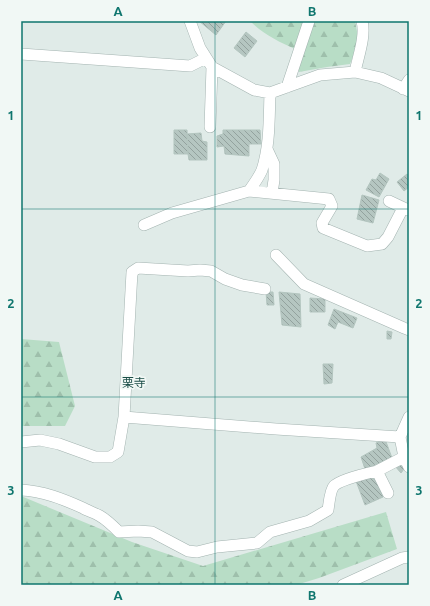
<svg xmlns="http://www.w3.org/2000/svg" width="430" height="606" font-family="Ubuntu,'Noto Sans JP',sans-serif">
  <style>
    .forest { fill: url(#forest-firs) }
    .building { fill: url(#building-back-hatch); stroke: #b3c5bf }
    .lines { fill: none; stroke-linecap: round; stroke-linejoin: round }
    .minor-casing { stroke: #a3b3b0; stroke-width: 12 }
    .minor { stroke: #fff; stroke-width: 11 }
    .grid { fill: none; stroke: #0f766e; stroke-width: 1; stroke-opacity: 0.55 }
    .labels { text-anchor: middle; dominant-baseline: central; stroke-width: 3.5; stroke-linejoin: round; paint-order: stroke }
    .quarter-label { font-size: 12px; fill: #1c4e48; stroke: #f1f8f5 }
    .neatline { fill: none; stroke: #0f766e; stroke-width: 1.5 }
    .grid-label { font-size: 13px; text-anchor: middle; font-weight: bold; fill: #0f766e }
  </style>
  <defs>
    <pattern id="forest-firs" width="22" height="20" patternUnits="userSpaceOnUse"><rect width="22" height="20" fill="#b8ddc6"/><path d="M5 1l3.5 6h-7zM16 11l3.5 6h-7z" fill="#9ebfab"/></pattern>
    <pattern id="building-back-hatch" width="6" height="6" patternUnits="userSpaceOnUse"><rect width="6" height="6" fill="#b5c6c1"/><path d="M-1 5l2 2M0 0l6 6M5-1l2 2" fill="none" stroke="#93a29e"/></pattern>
  </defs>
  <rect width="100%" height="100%" fill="#e0ebe8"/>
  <!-- forest -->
  <path class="forest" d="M250 21H355L359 42 350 64 327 67 299 72 295 49C279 42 263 34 250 21Z
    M21 339 59 342 75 406 65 426H21Z
    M21 496 132 542 203 566 386 512 397 549 319 578 296 585H21Z"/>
  <!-- building -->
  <path class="building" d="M199 21H226L216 35Z
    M246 32 257 41 245 57 234 48Z
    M174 130H187L188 154H174Z
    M223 130H260L261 144H249V156L225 154 224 146 217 147V136L223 134Z
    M201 133 202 141 207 142V160H189L188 154 187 134Z
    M380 173 389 179 379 197 366 190 372 179 376 180Z
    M407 174 409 176V187L404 191 397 182Z
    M362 195 379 200 373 223 357 219Z
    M266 292H273L274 305H267Z
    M279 292 300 294 301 327 282 325Z
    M310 298 325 299V312H310Z
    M334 309 357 318 353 328 338 322 335 329 328 325Z
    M387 331 392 332 391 339H387Z
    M323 364H333L332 383 324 384Z
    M385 439 392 458 365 469 361 457 377 448 376 443Z
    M399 464 404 469 401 473 395 466Z
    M376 475 383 497 365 505 356 481Z"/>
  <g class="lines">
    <defs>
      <path id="minor" d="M190 21 200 48 212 67 254 90 270 93 320 75 355 72 381 78 409 91
        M21 54 190 66 206 58
        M355 72C358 57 366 36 362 21
        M287 87 309 21
        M403 89 409 80
        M210 127 212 67
        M267 149 274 164V180L272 193
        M249 191C254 184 259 177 262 170 270 145 269 118 270 93
        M389 201 408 210
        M144 225 172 213 249 191 329 199 332 206 322 223 323 228 367 246 382 244 388 237 403 208
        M276 255 304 284 404 328 409 330
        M124 417 132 272 138 268 188 271 200 270 211 271 225 279 242 285 265 289
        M409 417 400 437 404 457 409 467
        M21 442 40 440 59 444 95 457H110L118 452 124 417 276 429 400 437
        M21 490C43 491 63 499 83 508 88 511 95 513 100 516 107 520 113 526 119 532L138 531 152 532 188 551 197 552 217 547 257 543 270 532 309 521 328 510C329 504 330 490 334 486 339 480 368 473 377 471
        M388 493 377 471 404 457
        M343 585 402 558 409 557"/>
    </defs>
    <!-- minor casing -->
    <use href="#minor" class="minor-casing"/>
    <!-- minor -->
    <use href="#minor" class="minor"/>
  </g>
  <!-- grid -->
  <path class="grid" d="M215 21V585M21 209H409M21 397H409"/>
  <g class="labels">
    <!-- quarter labels -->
    <g class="quarter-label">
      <text x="134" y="382">栗寺</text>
    </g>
  </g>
  <!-- border -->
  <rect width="430" height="606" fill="none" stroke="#f1f8f5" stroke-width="44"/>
  <rect x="22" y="22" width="386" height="562" class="neatline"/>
  <g class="grid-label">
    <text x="118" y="16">A</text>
    <text x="312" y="16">B</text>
    <text x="11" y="120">1</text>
    <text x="419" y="120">1</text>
    <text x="11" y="308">2</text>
    <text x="419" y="308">2</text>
    <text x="11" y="495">3</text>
    <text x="419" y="495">3</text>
    <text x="118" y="600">A</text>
    <text x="312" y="600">B</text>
  </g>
</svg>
